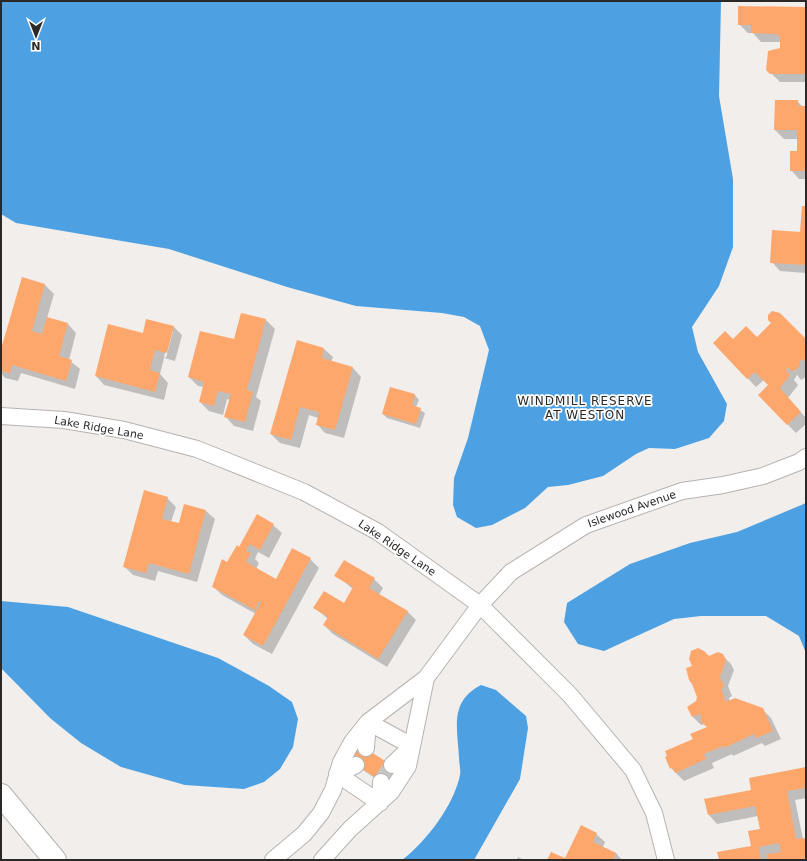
<svg xmlns="http://www.w3.org/2000/svg" width="807" height="861" font-family="'DejaVu Sans',sans-serif">
  <style>
    .water { fill: #4da1e3 }
    .shadow { fill: #0003; fill-rule: evenodd }
    .building { fill: #fea76d }
    .lines { fill: none; stroke-linecap: round; stroke-linejoin: round }
    .street-tunnel { stroke: #c9c7c5; stroke-width: 16; stroke-dasharray: 16 8; stroke-linecap: butt }
    .street-casing { stroke: #b6b3b2; stroke-width: 18 }
    .secondary-casing { stroke: #b6b3b2; stroke-width: 24 }
    .street { stroke: #fff; stroke-width: 16 }
    .secondary { stroke: #fff; stroke-width: 22 }
    .labels { text-anchor: middle; dominant-baseline: central; stroke-width: 3.5; stroke-linejoin: round; paint-order: stroke }
    .street-label { font-size: 11px; fill: #2a2928; stroke: #fff }
    .neighbourhood-label { font-size: 12px; letter-spacing: 1px; fill: #2a2928; stroke: #fff }
  </style>
  <rect width="100%" height="100%" fill="#f1eeec"/>
  <!-- water -->
  <path class="water" d="M1 1H721L719 96 733 179V247L719 286 692 327 698 352 727 404 724 421 709 438 675 449 649 448 636 454 603 476 568 485 548 487 525 508 492 525 476 528 457 517 453 505 454 478 468 438 489 350 480 326 464 317 442 313 356 306 287 287 169 249 16 223 1 214Z
    M806 503V653L799 636 766 616H701L674 619 604 651 578 644 564 622 567 603 630 564 690 543 737 532Z
    M1 601 68 607 218 658 269 686 292 702 298 719 293 747 280 769 264 782 244 789 185 785 121 767 81 743 50 718 1 668Z
    M481 685 496 690 526 716 528 728 520 779 474 860H402C426 842 454 805 460 775 461 770 459 763 459 757 457 726 450 701 481 685Z"/>
  <!-- shadow -->
  <path class="shadow" d="M739 8H806V82H780L768 70 781 49V42H761L753 33H748L739 24Z
    M797 101 803 107H806V179H799L791 170 798 152V139H784L775 130Z
    M806 207V273L780 271 772 262 801 233Z
    M23 278 45 285 54 294 47 318 68 324 76 333 69 360 80 369 75 389 21 373 18 381 5 378 1 373V353Z
    M242 314 266 320 275 329 256 397 261 401 253 431 234 426 226 417 230 400 227 399 223 415 209 411 200 402 204 387 198 386 189 377 235 341Z
    M173 326 182 335 175 361 164 358 160 374 168 383 164 400 104 385 96 376 143 334ZM171 331H173L166 358 164 357Z
    M757 338 806 341V377L801 380 797 375 794 380 798 385 788 398 806 418V424L796 433 759 395 769 385 764 380 756 387 714 343Z
    M298 341 324 349 333 357 331 362 353 368 361 377 344 438 325 433 317 424 318 418 309 415 300 448 280 443 271 434Z
    M415 395 419 400 416 407 425 413 420 428 387 418 383 414Z
    M167 498 176 507 171 522 179 525 185 505 206 511 215 519 197 582 158 571 155 581 133 575 124 566Z
    M273 525 282 533 269 558 258 552 255 559 259 563 256 569 276 580 310 559 319 568 272 654 253 644 244 635 256 614 222 595 213 586 240 548Z
    M336 575 374 579 383 588 379 595 407 611 416 620 387 667 333 634 324 625 328 619 315 608 344 604 353 589Z
    M722 655 731 664 734 670 728 686 732 696 729 698 730 701 762 709 771 718 781 739 765 746 762 743 733 756 732 754 712 763 714 768 684 781 671 768 694 739 708 727 705 724 701 725 693 717 709 657Z
    M358 744 395 791 352 763Z
    M806 768V798L795 800 803 839H806V860H720L752 846 761 830 758 816 717 824 709 815 705 800 752 791Z
    M596 834 605 842 603 847 616 853 622 860H548H566Z
    M518 857 524 860H517Z"/>
  <!-- building -->
  <path class="building" d="M738 6 806 7 805 74H770L766 70 768 51 780 48V37L776 34 751 33V25H738Z
    M775 100H798V106H806V171H790V151H797V130H774Z
    M802 206H806V265L770 263 772 230 800 232Z
    M22 277 45 284 32 331 42 334 47 317 68 323 59 356 72 360 66 381 12 365 10 373 1 371V349Z
    M772 311 780 313 806 339V363L802 359 800 361V366L794 371H791L788 367 786 370 790 375 780 388 801 412 787 425 758 395 768 385 755 372 747 379 713 343 725 331 733 339 746 326 757 337 771 323 768 320V315Z
    M241 313 266 319 247 390 253 392 245 422 224 417 231 394 218 391 214 406 199 402 204 382 188 377 200 331 234 339Z
    M146 319 174 326 167 353 155 350 150 370 160 373 155 392 95 376 108 324 143 333Z
    M297 340 324 348 322 358 353 367 335 430 316 425 319 412 300 407 291 440 270 434Z
    M390 387 415 394 412 405 421 408 416 424 382 414Z
    M144 490 168 497 162 519 179 523 184 504 206 510 189 574 149 563 146 573 123 567Z
    M257 514 274 524 260 550 250 544 246 551 251 553 246 562 276 579 292 548 311 558 263 646 243 635 261 602 259 601 255 610 212 587 222 559 227 562 237 545 239 547Z
    M344 560 375 578 369 588 408 611 378 659 323 625 328 617 313 608 324 591 344 603 353 587 334 576Z
    M698 648 704 651 709 656 718 652 723 654 726 660 720 677 724 687 721 689 726 702 735 698 763 708 773 731 756 738 754 734 724 748 723 746 704 754 706 759 675 773 672 767 670 769 665 757 667 756 665 751 693 739 690 734 707 727 701 722V714L692 717 687 707 696 701 697 697 692 684 689 680 686 668 692 666 689 659 691 651Z
    M357 743 401 771 390 787 347 759Z
    M806 767V788L787 791 796 839 806 838V859L768 860 767 854 781 852 779 843 759 847 761 860H719L717 852 751 846 748 831 760 829 755 806 708 815 704 799 751 790 749 778Z
    M581 825 597 833 593 842 616 853 613 860H547L551 852 565 858Z"/>
  <g class="lines">
    <!-- street-tunnel -->
    <path class="street-tunnel" d="M381 782 392 765"/>
    <defs>
      <path id="street" d="M1 416 64 420 124 430 197 449 304 492 378 532 480 605 570 695 633 770 654 813 666 860
        M366 748 368 722 412 746 392 765
        M356 765 337 774 380 803
        M380 803 381 782
        M273 860 304 834 321 813 333 790 341 762 352 742 368 722 426 678 480 605 511 572 586 525 682 491 723 485 763 476 799 462 806 457
        M322 860 350 829 391 792 408 766 426 678"/>
      <path id="secondary" d="M1 795 55 860"/>
    </defs>
    <!-- street casing -->
    <use href="#street" class="street-casing"/>
    <!-- secondary casing -->
    <use href="#secondary" class="secondary-casing"/>
    <!-- street -->
    <use href="#street" class="street"/>
    <!-- secondary -->
    <use href="#secondary" class="secondary"/>
  </g>
  <g class="labels">
    <!-- street labels -->
    <g class="street-label">
      <text transform="translate(99 428) rotate(10)">Lake Ridge Lane</text>
      <text transform="translate(632 509) rotate(-19)">Islewood Avenue</text>
      <text transform="translate(397 548) rotate(34)">Lake Ridge Lane</text>
    </g>
    <!-- neighbourhood labels -->
    <g class="neighbourhood-label">
      <text x="585" y="401">WINDMILL RESERVE<tspan x="585" dy="14">AT WESTON</tspan></text>
    </g>
  </g>
  <!-- border -->
  <rect width="807" height="861" fill="none" stroke="#2a2928" stroke-width="4"/>
  <!-- north arrow -->
  <g transform="translate(36 36) rotate(180)" stroke="#ffffff" stroke-width="3" paint-order="stroke">
  <path d="M0-3L7 15L0 10L-7 15Z" fill="#2a2928"/>
  <text y="-6" font-size="11" font-weight="bold" text-anchor="middle" fill="#2a2928">N</text>
  </g>
</svg>
